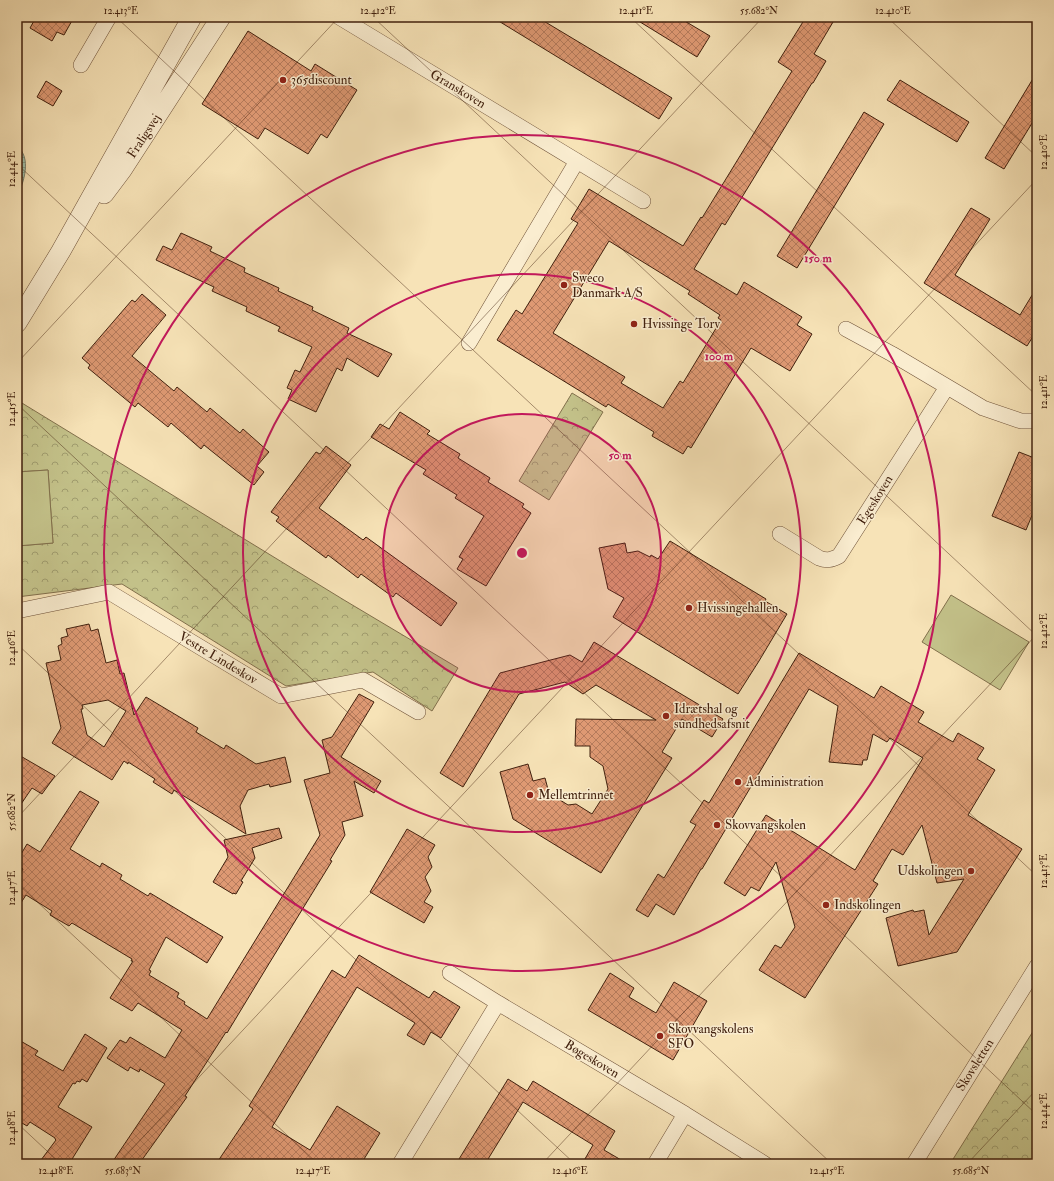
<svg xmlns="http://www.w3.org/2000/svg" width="1054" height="1181" font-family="'IM FELL Double Pica',serif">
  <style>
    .forest { fill: url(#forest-crowns); stroke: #82704c }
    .garden { fill: #c3c189; stroke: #82704c }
    .water { fill: url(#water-rules); stroke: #797f6b }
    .building { fill: url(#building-cross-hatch); stroke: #41200e; fill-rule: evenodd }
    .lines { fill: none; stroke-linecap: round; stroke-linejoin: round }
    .minor-casing { stroke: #6e5138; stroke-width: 16 }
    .tertiary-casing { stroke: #6e5138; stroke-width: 20 }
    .minor { stroke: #faedd0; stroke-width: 15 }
    .tertiary { stroke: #faedd0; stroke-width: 19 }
    .ticks { fill: none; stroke: #41200e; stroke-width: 1; stroke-opacity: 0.45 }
    .ring { fill: none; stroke: #c2185b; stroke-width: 2 }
    .poi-dot { fill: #8f2418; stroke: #faedd0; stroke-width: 1.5 }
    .labels { text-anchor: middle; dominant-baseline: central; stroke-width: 3; stroke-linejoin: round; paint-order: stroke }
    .poi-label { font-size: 13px; fill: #41200e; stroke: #faedd0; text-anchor: start }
    .street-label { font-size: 13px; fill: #41200e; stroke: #faedd0 }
    .centre { fill: #c2185b; stroke: #faedd0; stroke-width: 2 }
    .ring-label { font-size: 12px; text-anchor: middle; font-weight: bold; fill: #c2185b; stroke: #faedd0; stroke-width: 3; stroke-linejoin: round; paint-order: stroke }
    .neatline { fill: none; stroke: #41200e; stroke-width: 1.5 }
    .ticks-label { font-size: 10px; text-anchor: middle; fill: #41200e }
  </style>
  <defs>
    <pattern id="forest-crowns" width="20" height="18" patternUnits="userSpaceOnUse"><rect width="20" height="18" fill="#c3c189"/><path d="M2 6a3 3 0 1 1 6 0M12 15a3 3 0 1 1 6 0" fill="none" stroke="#a09c6e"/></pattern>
    <pattern id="water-rules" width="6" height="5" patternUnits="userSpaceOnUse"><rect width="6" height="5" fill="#9ebfa9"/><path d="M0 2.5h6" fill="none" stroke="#829b88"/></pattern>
    <pattern id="building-cross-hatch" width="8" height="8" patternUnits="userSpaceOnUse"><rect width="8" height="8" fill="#de9973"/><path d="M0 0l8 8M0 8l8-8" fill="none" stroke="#b67c5d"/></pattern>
  </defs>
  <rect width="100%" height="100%" fill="#f7e3b7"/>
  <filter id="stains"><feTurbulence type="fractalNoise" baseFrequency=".005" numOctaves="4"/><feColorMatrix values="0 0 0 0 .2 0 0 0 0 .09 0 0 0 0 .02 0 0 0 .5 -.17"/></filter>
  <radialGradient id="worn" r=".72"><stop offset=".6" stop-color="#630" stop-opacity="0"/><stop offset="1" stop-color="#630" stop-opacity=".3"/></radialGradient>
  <!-- forest -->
  <path class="forest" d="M572 393 603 412 549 500 519 481Z
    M17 400 344 600 458 668 432 711 373 672 286 686 122 584 17 597V546L53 543 48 470 17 472Z
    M1037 1025V1164H950Z"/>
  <!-- garden -->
  <path class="garden" d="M48 470 53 543 17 546V472Z
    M951 595 1029 642 1000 690 922 642Z"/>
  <!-- water -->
  <path class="water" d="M17 146C32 158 24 182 17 197Z"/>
  <!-- building -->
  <path class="building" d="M32 17H74L64 35 57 32 52 41 30 28 35 19Z
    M492 17H537L672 98 659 119Z
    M632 17H678L710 36 697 57Z
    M806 17H836L814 54 826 61 813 83H812L725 225 722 223 694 269 737 295 744 282 802 317 797 325 812 334 790 371 751 348 691 448 688 446 683 454 652 436 654 432 608 404 606 407 497 340 516 310 522 314 578 223 571 219 589 189 683 246 701 217 702 218 792 71 778 62ZM609 241 690 291 688 294 720 315 718 318 721 320 683 383 680 381 663 408 621 383 625 377 553 333Z
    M248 31 311 71 315 64 357 90 327 138 321 134 308 154 265 128 258 139 202 104Z
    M1037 72V115L1004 169 985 158Z
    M900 80 969 122 957 142 887 100Z
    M46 81 62 91 53 106 37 97Z
    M864 112 884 124 797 268 777 256Z
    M971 208 990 219 955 275 1020 315 1037 287V330L1027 346 924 283Z
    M181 233 212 247 210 251 245 268 244 272 279 288 278 291 313 307 312 310 349 328 347 333 392 354 378 377 347 358 342 371 337 368 316 412 288 399 292 390 287 388 295 370 300 372 312 347 278 331 280 327 246 311 247 307 212 291 214 287 156 260 163 246 172 250Z
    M142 294 166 315 132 356 174 391 177 387 207 412 210 408 240 433 243 429 269 452 257 466 264 472 254 485 204 445 201 449 171 423 168 427 138 403 135 407 88 368 90 365 82 358 132 300 135 302Z
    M400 412 430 431 427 434 460 454 458 458 490 478 488 482 524 504 522 507 531 513 486 586 457 569 463 559 459 557 484 516 455 498 457 495 423 474 426 470 371 437 380 424 389 429Z
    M326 446 351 465 319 508 363 540 366 537 457 603 441 626 396 593 393 597 361 574 358 578 328 555 326 558 276 521 279 517 271 512 316 452 320 454Z
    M1019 452 1037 459V503L1026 530 992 516Z
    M670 541 766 599 765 601 787 614 759 661 738 694 613 617 624 598 608 589 599 548 625 543 627 553 638 551 650 557 651 555 658 559Z
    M89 624 91 631 98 629 106 663 117 660 120 674 124 673 134 715 146 697 198 728 196 732 224 749 226 745 256 764 285 757 291 782 270 787 269 784 248 790 240 806 246 834 174 790 172 794 153 782 155 779 128 762V764L124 761 112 780 52 743 61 728 46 663 61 660 58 646 62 644 61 638 68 636 66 629ZM108 700 126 711 104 747 87 735 81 709H83L82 705Z
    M594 642 723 719 712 737 682 719 662 752 672 758 601 873 513 819 500 772 528 764 533 781 545 778 549 793 568 805 576 804 592 814 608 789 603 766 590 757V746H575L576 719 656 720 596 685 583 694 565 682 519 694 463 787 440 773 500 673 570 655 582 662Z
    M799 653 874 698 881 686 924 712 918 722 953 742 958 733 984 748 977 759 995 770 968 815 1022 849 957 952 898 966 886 918 913 910 914 912 924 910 929 935 964 879 937 883 922 825 903 855 892 849 873 881 878 884 805 998 759 970 775 945 781 948 795 927 776 862 759 891 751 887 745 896 724 883 766 815 855 870 923 758 890 738 887 742 873 734 867 760H863L862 765 829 762 838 706 809 689 702 869H701L674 915 656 904 648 917 636 910 658 874 664 878 696 825 690 822 704 800 709 803Z
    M359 694 374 702 341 757 381 781 374 793 354 781 363 816 342 822 345 835 330 860 332 861 270 962 227 1033 226 1032 185 1096 187 1097 139 1164H111L165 1084 140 1069 139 1072 130 1067 128 1071 107 1058 120 1040 126 1043 130 1037 165 1058 182 1030 138 1003 132 1011 110 998 133 961H131L132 959 72 923 69 926 50 915 52 911 26 895 17 909V880L23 869 17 864V861L27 844 40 852 80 791 99 802 70 849 100 867 102 863 122 875 120 879 148 896 150 893 223 937 207 963 166 937 149 970 151 971 149 975 179 993 177 997 185 1002 184 1004 207 1019 320 835 304 780 330 773 322 740 332 737Z
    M17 754 55 776 42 794 32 788 17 810Z
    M279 828 282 838 252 848 255 858 241 881 243 882 236 894 233 893V894L213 882 228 857 224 840Z
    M407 829 435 845 428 857 432 867 425 877 431 891 424 902 433 907 424 923 370 892Z
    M359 955 429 998 434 991 460 1007 441 1038 431 1032 424 1045 407 1035 415 1023 357 987 272 1127 310 1150 337 1106 380 1133 361 1164H216L253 1109 249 1106 332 970 345 978Z
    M610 973 634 988 629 997 656 1013 674 982 707 1001 673 1060 588 1010Z
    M85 1034 107 1048 87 1082 82 1079 80 1082 77 1081 75 1084 73 1083 58 1107 92 1127 69 1164H38L56 1140 55 1139V1138L30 1122 27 1126 17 1120V1039L38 1051 35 1055 63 1071Z
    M508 1079 527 1091 533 1081 615 1131 604 1150 628 1164H582L593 1145 523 1102 485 1164H456Z"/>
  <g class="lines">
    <defs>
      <path id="minor" d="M339 17 643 201
        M81 65 109 17
        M846 329 892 354 983 408 1021 421H1037
        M469 343 577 161
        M780 534 819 558C827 561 831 560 839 556L947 387
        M17 611 109 592 281 696 363 680 418 712
        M450 973 498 1003 685 1114 765 1164
        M400 1164 498 1003
        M655 1164 685 1114
        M914 1164 1037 966"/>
      <path id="tertiary" d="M104 194 122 170 221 17
        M17 323 61 251 192 17"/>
    </defs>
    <!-- minor casing -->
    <use href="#minor" class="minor-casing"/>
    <!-- tertiary casing -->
    <use href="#tertiary" class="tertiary-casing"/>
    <!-- minor -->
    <use href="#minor" class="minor"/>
    <!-- tertiary -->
    <use href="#tertiary" class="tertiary"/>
  </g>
  <!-- ticks -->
  <path class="ticks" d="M116 17 1037 876M373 17 1037 636M630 17 1037 396M887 17 1037 157M17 164 1037 1115M17 363 339 17M17 404 832 1164M17 644 575 1164M17 818 763 17M17 883 318 1164M17 1123 61 1164M118 1164 1037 179M542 1164 1037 634M967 1164 1037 1089"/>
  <!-- distance rings -->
  <circle cx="522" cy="553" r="139" fill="#c2185b" fill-opacity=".12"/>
  <g class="ring">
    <circle cx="522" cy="553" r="139"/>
    <circle cx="522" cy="553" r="279"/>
    <circle cx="522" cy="553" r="418"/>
  </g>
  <!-- markers -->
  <g class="poi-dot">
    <circle cx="283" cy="80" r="4"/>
    <circle cx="564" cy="285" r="4"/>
    <circle cx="634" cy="324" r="4"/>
    <circle cx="689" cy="608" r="4"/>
    <circle cx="666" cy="716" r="4"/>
    <circle cx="738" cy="782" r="4"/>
    <circle cx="530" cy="795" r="4"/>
    <circle cx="717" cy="825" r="4"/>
    <circle cx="971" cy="871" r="4"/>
    <circle cx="826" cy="905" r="4"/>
    <circle cx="660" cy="1036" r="4"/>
  </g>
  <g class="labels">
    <!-- poi labels -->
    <g class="poi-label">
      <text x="291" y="80">365discount</text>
      <text x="572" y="278">Sweco<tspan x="572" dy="15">Danmark A/S</tspan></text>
      <text x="642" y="324">Hvissinge Torv</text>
      <text x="697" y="608">Hvissingehallen</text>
      <text x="674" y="709">Idrætshal og<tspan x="674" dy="15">sundhedsafsnit</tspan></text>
      <text x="746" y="782">Administration</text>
      <text x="538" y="795">Mellemtrinnet</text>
      <text x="725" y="825">Skovvangskolen</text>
      <text x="963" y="871" text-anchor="end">Udskolingen</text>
      <text x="834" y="905">Indskolingen</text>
      <text x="668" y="1029">Skovvangskolens<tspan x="668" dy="15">SFO</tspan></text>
    </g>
    <!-- street labels -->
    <g class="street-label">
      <text transform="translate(458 89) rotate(31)">Granskoven</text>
      <text transform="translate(144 136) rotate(-57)">Fraligsvej</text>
      <text transform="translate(875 500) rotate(-58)">Egeskoven</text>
      <text transform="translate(218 658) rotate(31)">Vestre Lindeskov</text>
      <text transform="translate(592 1059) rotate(31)">Bøgeskoven</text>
      <text transform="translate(975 1065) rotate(-58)">Skovsletten</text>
    </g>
  </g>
  <circle cx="522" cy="553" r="6" class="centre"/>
  <g class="ring-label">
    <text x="818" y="262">150 m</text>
    <text x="719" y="360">100 m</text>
    <text x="620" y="459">50 m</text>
  </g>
  <!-- margin -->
  <rect width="1054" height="1181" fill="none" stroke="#f7e3b7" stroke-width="44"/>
  <rect x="22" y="22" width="1010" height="1137" class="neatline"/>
  <g class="ticks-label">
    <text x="121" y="14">12.413°E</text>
    <text x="378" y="14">12.412°E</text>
    <text x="636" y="14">12.411°E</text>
    <text x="759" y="14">55.682°N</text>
    <text x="893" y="14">12.410°E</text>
    <text transform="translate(1043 152) rotate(-90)" y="4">12.410°E</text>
    <text transform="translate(11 169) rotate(-90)" y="4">12.414°E</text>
    <text transform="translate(1043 392) rotate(-90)" y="4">12.411°E</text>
    <text transform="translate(11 409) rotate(-90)" y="4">12.415°E</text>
    <text transform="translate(1043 631) rotate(-90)" y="4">12.412°E</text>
    <text transform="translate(11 648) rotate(-90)" y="4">12.416°E</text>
    <text transform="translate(11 812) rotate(-90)" y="4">55.682°N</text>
    <text transform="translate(1043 871) rotate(-90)" y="4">12.413°E</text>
    <text transform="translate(11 888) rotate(-90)" y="4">12.417°E</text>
    <text transform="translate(1043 1111) rotate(-90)" y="4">12.414°E</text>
    <text transform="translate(11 1128) rotate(-90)" y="4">12.418°E</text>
    <text x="56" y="1174">12.418°E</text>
    <text x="123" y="1174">55.683°N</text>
    <text x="313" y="1174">12.417°E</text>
    <text x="570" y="1174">12.416°E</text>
    <text x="827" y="1174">12.415°E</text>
    <text x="971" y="1174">55.685°N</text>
  </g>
  <rect width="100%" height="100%" filter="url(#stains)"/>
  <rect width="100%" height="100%" fill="url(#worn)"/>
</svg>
